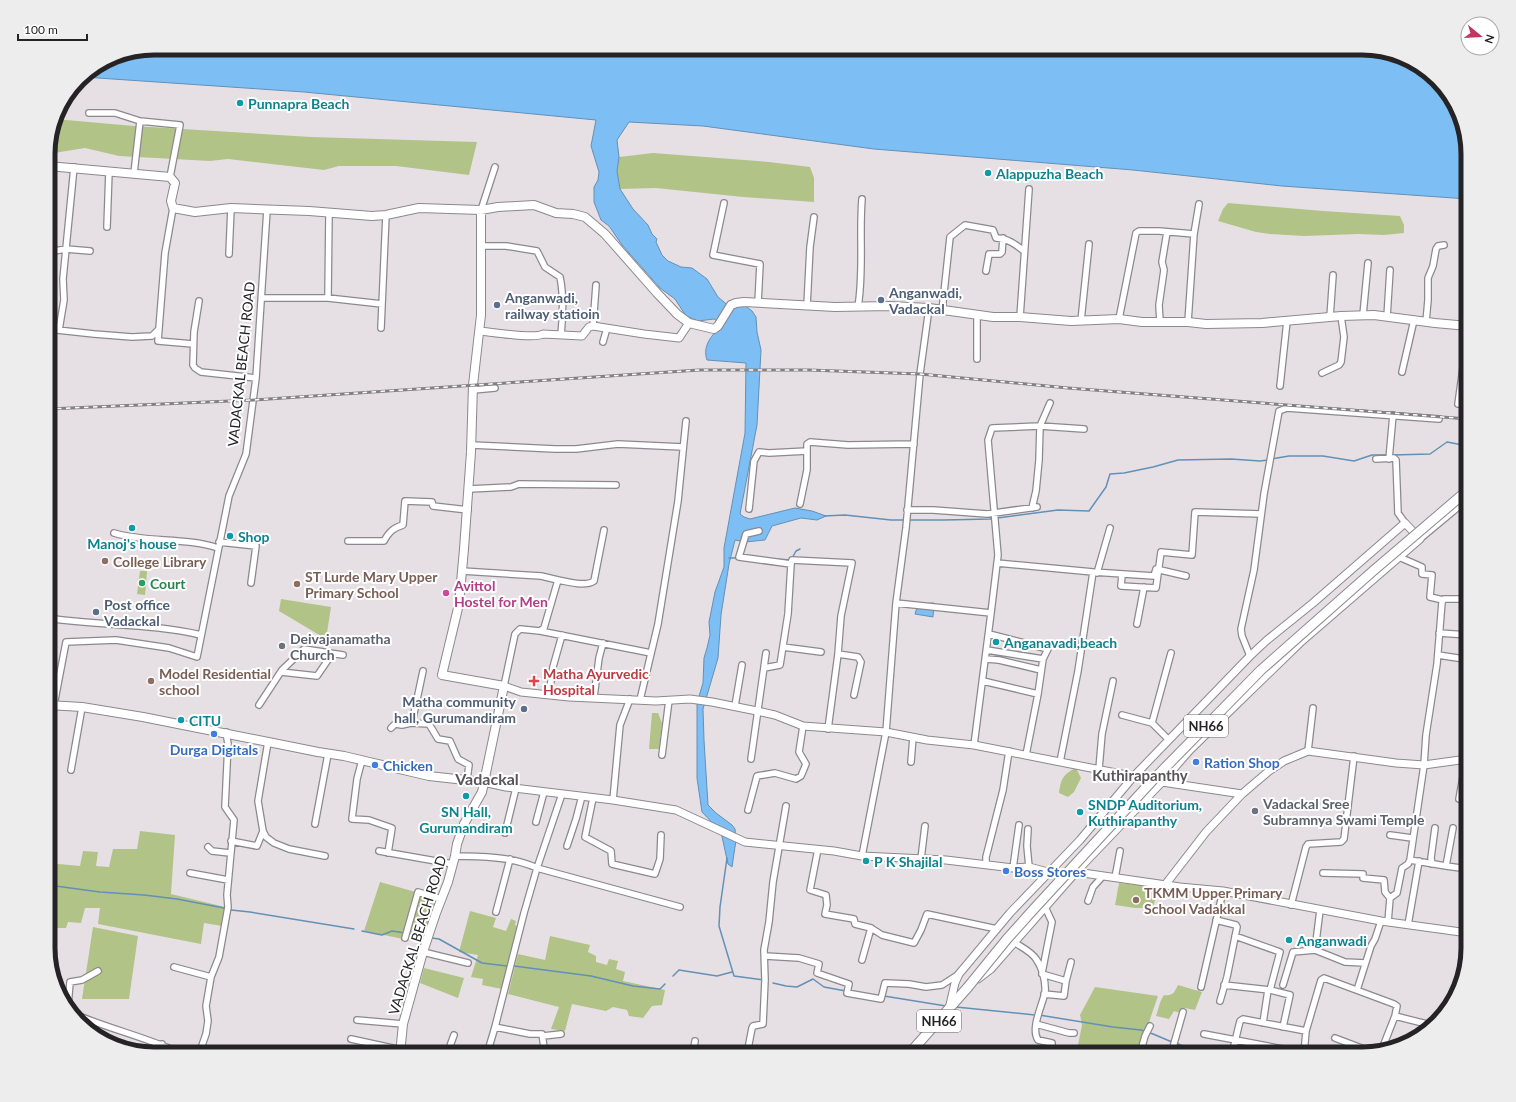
<svg xmlns="http://www.w3.org/2000/svg" width="1516" height="1102" font-family="Lato,sans-serif">
  <style>
    .green { fill: #b2c388 }
    .water { fill: #7dbef4; stroke: #6390b6 }
    .lines { fill: none; stroke-linecap: round; stroke-linejoin: round }
    .stream { stroke: #6390b6; stroke-width: 1.5 }
    .minor-casing { stroke: #8d888d; stroke-width: 8 }
    .tertiary-casing { stroke: #8d888d; stroke-width: 9 }
    .secondary-casing { stroke: #8d888d; stroke-width: 10 }
    .trunk-casing { stroke: #8d888d; stroke-width: 11 }
    .minor { stroke: #fff; stroke-width: 5.5 }
    .tertiary { stroke: #fff; stroke-width: 7 }
    .secondary { stroke: #fff; stroke-width: 8 }
    .trunk { stroke: #fff; stroke-width: 9 }
    .rail-casing { stroke: #837f82; stroke-width: 3 }
    .rail { stroke: #fff; stroke-width: 1.5; stroke-dasharray: 4.5; stroke-linecap: butt }
    .trunk-bridge-casing { stroke: #8d888d; stroke-width: 11; stroke-linecap: butt }
    .trunk-bridge { stroke: #fff; stroke-width: 9 }
    .culture-dot { fill: #0f9aa8; stroke: #fff; stroke-width: 1.5 }
    .service-dot { fill: #5c6f8a; stroke: #fff; stroke-width: 1.5 }
    .education-dot { fill: #8d6e63; stroke: #fff; stroke-width: 1.5 }
    .leisure-dot { fill: #2e9e5b; stroke: #fff; stroke-width: 1.5 }
    .hotel-dot { fill: #d1479c; stroke: #fff; stroke-width: 1.5 }
    .worship-dot { fill: #6b7280; stroke: #fff; stroke-width: 1.5 }
    .health-dot { fill: #e0444e; stroke: #fff; stroke-width: 1.5 }
    .shop-dot { fill: #3f7fe0; stroke: #fff; stroke-width: 1.5 }
    .labels { text-anchor: middle; dominant-baseline: central; stroke-width: 4; stroke-linejoin: round; paint-order: stroke }
    .shield { fill: #fff; stroke: #666566; stroke-width: 1 }
    .shield-label { font-size: 13px; font-weight: bold; fill: #252325 }
    .culture-label { font-size: 14px; font-weight: bold; fill: #0d838f; stroke: #fff; text-anchor: start }
    .service-label { font-size: 14px; font-weight: bold; fill: #4e5e75; stroke: #fff; text-anchor: start }
    .street-label { font-size: 14px; fill: #252325; stroke: #fff }
    .education-label { font-size: 14px; font-weight: bold; fill: #785e54; stroke: #fff; text-anchor: start }
    .leisure-label { font-size: 14px; font-weight: bold; fill: #27864d; stroke: #fff; text-anchor: start }
    .hotel-label { font-size: 14px; font-weight: bold; fill: #b23c85; stroke: #fff; text-anchor: start }
    .worship-label { font-size: 14px; font-weight: bold; fill: #5b616d; stroke: #fff; text-anchor: start }
    .health-label { font-size: 14px; font-weight: bold; fill: #be3a42; stroke: #fff; text-anchor: start }
    .shop-label { font-size: 14px; font-weight: bold; fill: #366cbe; stroke: #fff; text-anchor: start }
    .neighbourhood-label { font-size: 15px; font-weight: bold; fill: #595458; stroke: #fff }
    .quarter-label { font-size: 16px; font-weight: bold; fill: #595458; stroke: #fff }
    .rim { fill: none; stroke: #252325; stroke-width: 5 }
  </style>
  <rect width="100%" height="100%" fill="#e6e0e5"/>
  <!-- green -->
  <path class="green" d="M55 119 134 126 311 137 477 142 469 175 396 166H339L324 170 228 159 210 161 119 156 85 148 48 154V147Z
    M653 153 769 162 810 167 814 178V202L743 197 656 188 620 189 617 171 619 157Z
    M1228 203 1323 211 1400 216 1404 225V233L1384 235 1358 234 1304 236 1270 234 1256 232 1218 221 1223 209Z
    M140 571H147L145 595 137 594Z
    M281 599 331 607 326 639 279 611Z
    M652 713H658L662 723 659 749H649Z
    M1076 768 1081 778 1074 792 1068 797 1059 793C1061 779 1063 774 1076 768Z
    M140 831 175 835 171 894 225 907 222 926 204 923 201 944 98 924 100 908H85L81 923 68 922 66 928H52L55 908 48 907V863L80 866 83 851 98 852 96 866 109 867 113 849H137Z
    M380 882 437 898 423 943 364 931Z
    M1119 883 1158 887 1153 908H1135L1115 905Z
    M470 911 496 918 493 927 506 931 511 919 516 921 515 925 518 927 502 989 482 985 483 979 471 977 478 955 459 952Z
    M93 927 138 936 129 999H82Z
    M550 936 590 945 588 952 596 956V962L607 965 609 959 618 961 616 969 625 972 623 981 665 990 662 1005 652 1006 643 1018 629 1016 627 1010 613 1007 606 1011 572 1004 565 1031 551 1029 559 1007 508 994 518 954 545 960Z
    M424 968 464 978 458 998 420 983Z
    M1178 985 1202 992 1195 1010 1185 1008 1180 1013 1174 1011 1169 1019 1156 1016 1161 1000 1164 995C1173 996 1174 993 1178 985Z
    M1095 987 1158 996 1138 1054H1092L1077 1050 1082 1025 1080 1015Z"/>
  <!-- water -->
  <path class="water" d="M154 48H1362L1396 54 1426 70 1457 107 1468 154V199L1282 186 1133 170 874 149 703 126 629 122 617 140 619 157 617 171 620 189 633 209 648 225 652 234 657 239 656 242 662 255 668 261 681 267 692 268 707 279 718 297 731 308 743 304 752 311 756 317 757 332 761 350 757 425 740 514 744 517 750 519 795 508 812 511 826 516 817 520 801 518 772 526 765 540 745 542 735 540 729 564 721 615 718 658 703 709 704 740 708 805 716 813 732 825 735 829 736 840 732 867 728 864 721 832 702 812 697 778V703L703 683 704 658 707 648 710 635 709 622 715 592 724 567V548L745 433 746 363 707 360C702 346 712 334 723 325L714 319 698 321 686 316 675 299 660 288 622 245 609 226 601 220 594 202V187L598 180 599 172 591 146 596 120 304 92 83 77 114 56Z
    M934 603 933 617 915 614 918 604Z
    M933 1049 970 1051V1054H929Z"/>
  <g class="lines">
    <!-- stream -->
    <path class="stream" d="M1392 455 1430 454 1447 442 1468 446
      M1271 459 1289 456H1323L1354 461 1372 455H1388
      M824 516 845 515 891 520H944L990 519 1058 510 1089 511 1106 487 1110 474 1124 473 1153 467 1178 460 1231 459 1260 461 1268 460
      M729 558H737
      M775 559 791 560 796 551 800 549
      M727 858 720 907 719 926 734 976 764 980
      M48 885 100 892 144 895 177 899 224 908
      M231 910 250 912 354 929
      M362 931 382 935 392 931 405 933
      M408 934 424 937
      M432 938 439 939 482 963 507 966
      M514 966 591 976 633 986 660 989 665 984
      M673 976 679 970 717 976 732 972
      M773 983 786 986 797 987 813 979 824 987 846 991
      M866 994 880 996
      M884 996 946 1006
      M956 1007 1035 1015
      M1039 1015 1113 1027 1141 1030 1153 1034 1172 1042
      M1176 1043 1185 1047 1215 1054"/>
    <defs>
      <path id="minor" d="M89 113H115L140 121 180 125 170 177
        M134 173 140 121
        M724 203 713 255 760 264 758 303
        M173 208 165 253 158 341 193 344
        M481 210 495 167
        M107 227 109 171
        M481 246H506L537 251 545 267 560 277C564 296 563 315 561 335
        M48 251H54L66 249 90 251
        M229 254 231 208
        M986 271 989 254H1000L1002 252 1003 238
        M262 298H328L382 304
        M328 298 329 213
        M199 301 194 332 193 365 195 368 201 372 256 378
        M807 306 810 247 814 217
        M858 307C864 271 859 235 862 199
        M942 311 950 237 965 225 993 230 996 238C1007 238 1015 244 1024 251
        M1363 315 1368 263
        M1020 317 1029 189
        M1330 317 1333 275
        M1387 317 1390 270
        M1119 319 1136 233 1139 231H1159L1194 234
        M1081 321 1089 244
        M1160 322 1159 305 1164 270 1162 262 1167 232
        M1188 322 1194 234 1199 204
        M1426 322 1428 300V278L1433 266 1436 249 1438 246 1444 245
        M593 326 596 285
        M381 328 386 215
        M48 329 94 334 132 337 152 336 158 330
        M59 330 64 300 63 279 74 167
        M603 342 607 328
        M977 359V316
        M1402 372 1414 320
        M1322 373 1339 365 1341 362 1344 337 1341 316
        M1280 386 1287 321
        M473 390 495 388
        M1458 404 1468 331
        M471 445 555 449H576L618 444 683 447
        M1376 459 1394 458 1396 460 1398 513 1405 523
        M1389 459 1393 415
        M469 489 511 487 519 484 616 485
        M800 504 807 470V451
        M1032 508 1036 491 1039 460 1040 426 1050 403
        M749 509 754 461 759 452 769 453 807 451V444L810 442 848 445 914 444
        M907 510H933L987 514 1037 507
        M759 531 746 534 739 557 791 564 792 560 852 563 841 616 838 654 828 729
        M114 533C148 543 184 537 218 548
        M1420 539 1468 499
        M348 541H384C389 532 393 528 403 525L405 501 432 502 433 506 468 510
        M219 542 256 546 251 583
        M1399 557 1422 567V574L1432 575 1430 597 1443 600
        M997 563 1093 572
        M462 571 541 576 558 580
        M1097 573 1110 528
        M1122 575 1121 586 1156 588 1161 552 1192 555 1195 512 1261 514
        M1466 599 1468 590
        M896 603 991 613 974 745
        M991 613 998 555 988 440 992 428 1040 426 1084 429
        M48 618C99 626 151 623 201 635
        M1137 624 1144 587
        M540 631 651 653
        M1439 633 1468 635
        M783 647 821 652
        M987 650 1043 659
        M838 654 858 657 861 662 854 695
        M1438 655 1464 659
        M1250 656 1242 636 1241 629 1254 570 1264 494 1279 411 1287 408 1439 419
        M986 659 999 660 1041 670
        M764 668 780 665 788 614 791 564
        M281 672 317 676 332 654
        M983 681 1038 694 1043 659 1048 649 989 634
        M504 686 515 634 520 629 540 631 544 628 558 580C569 582 585 587 594 581L604 530
        M549 695 553 667 562 635
        M594 697 599 658 603 643
        M640 700 658 624 678 501 686 421
        M54 705 66 642 116 640 169 648 197 657 229 496 246 454 256 378 267 210
        M259 705 282 670 304 649 343 655
        M735 706 742 665
        M1122 715 1152 723 1171 653
        M412 723 423 671
        M1152 723 1169 740
        M391 728 395 724 402 725 411 723 429 724 438 739 450 741 458 759 469 765 467 780
        M268 742 258 801 263 831 266 837 274 843 289 849 325 856
        M1308 751 1313 708
        M662 755 669 700
        M1026 755 1038 694
        M751 759 766 653
        M362 760 357 779 352 819 369 820 392 828 388 853
        M911 762 913 737
        M1060 762 1078 671 1093 572 1154 576 1156 569 1186 576
        M1099 769 1102 734 1113 681
        M71 770 82 707
        M593 798 585 837 611 851 612 864 655 874 660 859 661 835
        M1459 799 1466 760
        M613 800 620 725 630 699
        M748 810 757 776 775 773 796 779 801 776 806 764 799 752 803 726
        M536 822 544 792
        M315 824 328 754
        M1453 828 1446 866 1410 860 1424 765 1426 735 1437 664 1442 602 1444 599H1468
        M1028 829 1027 846 1029 867
        M505 833 516 788
        M1390 835 1412 838
        M231 841 257 846 263 831
        M567 846 576 819 582 796
        M208 847 212 851 230 853
        M818 849 810 890 826 895 827 905 825 914 854 919 855 924 871 928 862 960
        M379 851 453 864
        M455 856C484 857 510 856 537 868L680 907
        M862 856 886 732 896 603 906 528 920 374 929 308
        M921 859 925 826
        M1432 864 1431 858 1435 828
        M986 865V857L1003 790 1009 751
        M1446 866 1468 869
        M1013 868 1019 825
        M190 873 228 880
        M1323 873 1363 874
        M1115 878 1120 851
        M1363 878 1384 880 1385 892 1390 898
        M1088 901 1093 887 1103 876
        M1291 905 1306 847 1308 844 1341 842 1344 839 1354 756
        M496 912 510 859
        M1216 920 1236 925 1237 927 1227 977 1220 1001
        M1388 922 1390 898 1397 893 1402 868 1408 864 1410 860
        M1408 925 1419 861
        M871 928 882 935 914 943 921 930 927 914 997 929
        M1235 936 1280 952 1270 990
        M405 938 418 892 441 899
        M1014 942C1021 947 1032 952 1036 959 1042 967 1046 982 1045 992 1043 1004 1030 1028 1038 1040L1052 1043V1054
        M1315 950 1320 910
        M423 952 468 963
        M765 956 799 958 819 964 817 973 849 984 847 993 881 999 885 983 909 984 926 987 942 985 959 974
        M174 967 211 977
        M1042 973 1052 922 1045 907
        M1042 974 1066 981 1071 962
        M1224 985 1270 990 1290 995 1283 1027
        M1283 985 1293 952 1315 950 1345 962 1365 963
        M1201 987 1223 891
        M1357 990 1371 946 1375 939 1381 921
        M1044 994 1064 996 1066 981
        M68 1007 70 982 82 980 98 971
        M74 1014C110 1029 148 1038 183 1054
        M1395 1016 1431 1025
        M357 1020 403 1024
        M1263 1023 1268 990
        M1036 1024 1069 1033H1074
        M495 1027 524 913 537 868 562 794
        M1204 1034 1304 1053
        M543 1036 561 1034
        M1335 1038 1372 1052
        M351 1039 420 1054
        M162 1044 163 1054
        M199 1054 206 1034 208 1021 206 1006 211 977 219 957 228 907 227 895 234 820 225 807 228 744 226 732
        M447 1054 454 1035
        M487 1054 495 1027 530 1034H542L545 1054
        M693 1054 695 1041
        M747 1054 752 1028 753 1026 763 1024 765 980 764 950 769 922 773 882 786 806
        M974 1054 975 1050
        M1140 1054 1145 1036 1150 1026
        M1171 1054 1183 1012
        M1232 1054 1240 1021 1243 1019 1306 1031
        M1304 1054 1306 1031 1321 980 1324 978 1394 1004 1397 1006 1395 1016 1382 1049"/>
      <path id="tertiary" d="M480 331C491 332 535 339 543 334L582 336 589 327 593 326 644 334 679 338 689 323
        M504 686 521 692 569 697 656 701 690 699 712 702 757 711 775 715 803 726 886 732 927 740 974 745 1162 782 1242 794
        M483 782 506 787 613 800 676 810 745 842 834 851 862 856 946 860 1013 868 1029 867 1048 872
        M1076 872 1180 887 1223 891 1381 921 1468 933
        M1165 885 1206 832 1242 794 1269 771 1284 761 1308 751 1396 763 1424 765 1460 760H1468
        M949 1009 955 983 959 974 1010 913 1080 840 1134 776 1250 656 1266 641 1313 603 1405 523 1420 539 1302 641 1237 704 1190 750 1162 782 1076 872 991 969 978 979"/>
      <path id="secondary" d="M48 166 170 177 175 183 171 201 173 208 195 212 231 208 309 211 372 216 386 215 419 208 481 210 498 207 534 205 556 213 573 214 585 217 605 234 657 293 677 314 689 323 714 329 718 326 731 305 736 303 744 302 835 307 890 306 929 308 993 317H1020L1071 321 1119 319 1142 322H1188L1206 324 1262 323 1341 316 1374 315 1435 323 1468 326
        M48 705 82 707 143 717 318 752 344 756 429 776 483 782
        M400 1054 403 1024 423 952 436 913 448 882 455 856 457 844 464 824 482 792 504 686 442 675 459 604 464 549 471 452 473 385 481 315V210"/>
      <path id="trunk" d="M909 1054 968 987"/>
    </defs>
    <!-- minor casing -->
    <use href="#minor" class="minor-casing"/>
    <!-- tertiary casing -->
    <use href="#tertiary" class="tertiary-casing"/>
    <!-- secondary casing -->
    <use href="#secondary" class="secondary-casing"/>
    <!-- trunk casing -->
    <use href="#trunk" class="trunk-casing"/>
    <!-- minor -->
    <use href="#minor" class="minor"/>
    <!-- tertiary -->
    <use href="#tertiary" class="tertiary"/>
    <!-- secondary -->
    <use href="#secondary" class="secondary"/>
    <!-- trunk -->
    <use href="#trunk" class="trunk"/>
    <defs>
      <path id="rail" d="M48 409 253 400 699 370H809L920 374 1068 388 1468 419"/>
    </defs>
    <!-- rail casing -->
    <use href="#rail" class="rail-casing"/>
    <!-- rail -->
    <use href="#rail" class="rail"/>
    <defs>
      <path id="trunk-bridge" d="M968 987 1007 939 1032 911 1153 780 1261 670 1373 571 1468 490"/>
    </defs>
    <!-- trunk-bridge casing -->
    <use href="#trunk-bridge" class="trunk-bridge-casing"/>
    <!-- trunk-bridge -->
    <use href="#trunk-bridge" class="trunk-bridge"/>
  </g>
  <!-- markers -->
  <g class="culture-dot">
    <circle cx="240" cy="103" r="4"/>
    <circle cx="988" cy="173" r="4"/>
    <circle cx="132" cy="528" r="4"/>
    <circle cx="230" cy="536" r="4"/>
    <circle cx="996" cy="642" r="4"/>
    <circle cx="181" cy="720" r="4"/>
    <circle cx="466" cy="796" r="4"/>
    <circle cx="1080" cy="812" r="4"/>
    <circle cx="866" cy="861" r="4"/>
    <circle cx="1289" cy="940" r="4"/>
  </g>
  <g class="service-dot">
    <circle cx="881" cy="300" r="4"/>
    <circle cx="497" cy="305" r="4"/>
    <circle cx="96" cy="612" r="4"/>
    <circle cx="524" cy="709" r="4"/>
  </g>
  <g class="education-dot">
    <circle cx="105" cy="561" r="4"/>
    <circle cx="297" cy="584" r="4"/>
    <circle cx="151" cy="681" r="4"/>
    <circle cx="1136" cy="900" r="4"/>
  </g>
  <circle class="leisure-dot" cx="142" cy="583" r="4"/>
  <circle class="hotel-dot" cx="446" cy="593" r="4"/>
  <g class="worship-dot">
    <circle cx="282" cy="646" r="4"/>
    <circle cx="1255" cy="811" r="4"/>
  </g>
  <path class="health-dot" d="M532 675h4v4h4v4h-4v4h-4v-4h-4v-4h4z"/>
  <g class="shop-dot">
    <circle cx="214" cy="734" r="4"/>
    <circle cx="1196" cy="762" r="4"/>
    <circle cx="375" cy="765" r="4"/>
    <circle cx="1006" cy="871" r="4"/>
  </g>
  <g class="labels">
    <!-- shield labels -->
    <g class="shield">
      <rect x="1184" y="715" width="44" height="22" rx="3"/>
      <rect x="917" y="1010" width="44" height="22" rx="3"/>
    </g>
    <g class="shield-label">
      <text x="1206" y="726">NH66</text>
      <text x="939" y="1021">NH66</text>
    </g>
    <!-- culture labels -->
    <g class="culture-label">
      <text x="248" y="103">Punnapra Beach</text>
      <text x="996" y="173">Alappuzha Beach</text>
      <text x="238" y="536">Shop</text>
      <text x="132" y="543" text-anchor="middle">Manoj's house</text>
      <text x="1004" y="642">Anganavadi,beach</text>
      <text x="189" y="720">CITU</text>
      <text x="1088" y="804">SNDP Auditorium,<tspan x="1088" dy="16">Kuthirapanthy</tspan></text>
      <text x="466" y="811" text-anchor="middle">SN Hall,<tspan x="466" dy="16">Gurumandiram</tspan></text>
      <text x="874" y="861">P K Shajilal</text>
      <text x="1297" y="940">Anganwadi</text>
    </g>
    <!-- service labels -->
    <g class="service-label">
      <text x="889" y="292">Anganwadi,<tspan x="889" dy="16">Vadackal</tspan></text>
      <text x="505" y="297">Anganwadi,<tspan x="505" dy="16">railway statioin</tspan></text>
      <text x="104" y="604">Post office<tspan x="104" dy="16">Vadackal</tspan></text>
      <text x="516" y="701" text-anchor="end">Matha community<tspan x="516" dy="16">hall, Gurumandiram</tspan></text>
    </g>
    <!-- street labels -->
    <g class="street-label">
      <text transform="translate(241 364) rotate(-84)">VADACKAL BEACH ROAD</text>
      <text transform="translate(417 935) rotate(-73)">VADACKAL BEACH ROAD</text>
    </g>
    <!-- education labels -->
    <g class="education-label">
      <text x="113" y="561">College Library</text>
      <text x="305" y="576">ST Lurde Mary Upper<tspan x="305" dy="16">Primary School</tspan></text>
      <text x="159" y="673">Model Residential<tspan x="159" dy="16">school</tspan></text>
      <text x="1144" y="892">TKMM Upper Primary<tspan x="1144" dy="16">School Vadakkal</tspan></text>
    </g>
    <!-- leisure labels -->
    <g class="leisure-label">
      <text x="150" y="583">Court</text>
    </g>
    <!-- hotel labels -->
    <g class="hotel-label">
      <text x="454" y="585">Avittol<tspan x="454" dy="16">Hostel for Men</tspan></text>
    </g>
    <!-- worship labels -->
    <g class="worship-label">
      <text x="290" y="638">Deivajanamatha<tspan x="290" dy="16">Church</tspan></text>
      <text x="1263" y="803">Vadackal Sree<tspan x="1263" dy="16">Subramnya Swami Temple</tspan></text>
    </g>
    <!-- health labels -->
    <g class="health-label">
      <text x="543" y="673">Matha Ayurvedic<tspan x="543" dy="16">Hospital</tspan></text>
    </g>
    <!-- shop labels -->
    <g class="shop-label">
      <text x="214" y="749" text-anchor="middle">Durga Digitals</text>
      <text x="1204" y="762">Ration Shop</text>
      <text x="383" y="765">Chicken</text>
      <text x="1014" y="871">Boss Stores</text>
    </g>
    <!-- neighbourhood labels -->
    <g class="neighbourhood-label">
      <text x="1140" y="775">Kuthirapanthy</text>
    </g>
    <!-- quarter labels -->
    <g class="quarter-label">
      <text x="487" y="778">Vadackal</text>
    </g>
  </g>
  <!-- crop -->
  <path d="M0 0H1516V1102H0ZM154 55H1362A99 99 0 0 1 1461 154V948A99 99 0 0 1 1362 1047H154A99 99 0 0 1 55 948V154A99 99 0 0 1 154 55Z" fill="#eeedee" fill-rule="evenodd"/>
  <path class="rim" d="M154 55H1362A99 99 0 0 1 1461 154V948A99 99 0 0 1 1362 1047H154A99 99 0 0 1 55 948V154A99 99 0 0 1 154 55Z"/>
  <!-- north arrow -->
  <g transform="translate(1480 36) rotate(108)"><circle r="19" fill="#ffffff" stroke="#a8a7a8"/>
  <path d="M0-3L7 15L0 10L-7 15Z" fill="#c33560"/>
  <text y="-6" font-size="11" font-weight="bold" text-anchor="middle" fill="#252325">N</text>
  </g>
  <!-- scale -->
  <path d="M18 34v6h69v-6" fill="none" stroke="#252325" stroke-width="2"/>
  <text x="24" y="34" font-size="12" fill="#252325" stroke="#ffffff" stroke-width="3" paint-order="stroke">100 m</text>
</svg>
